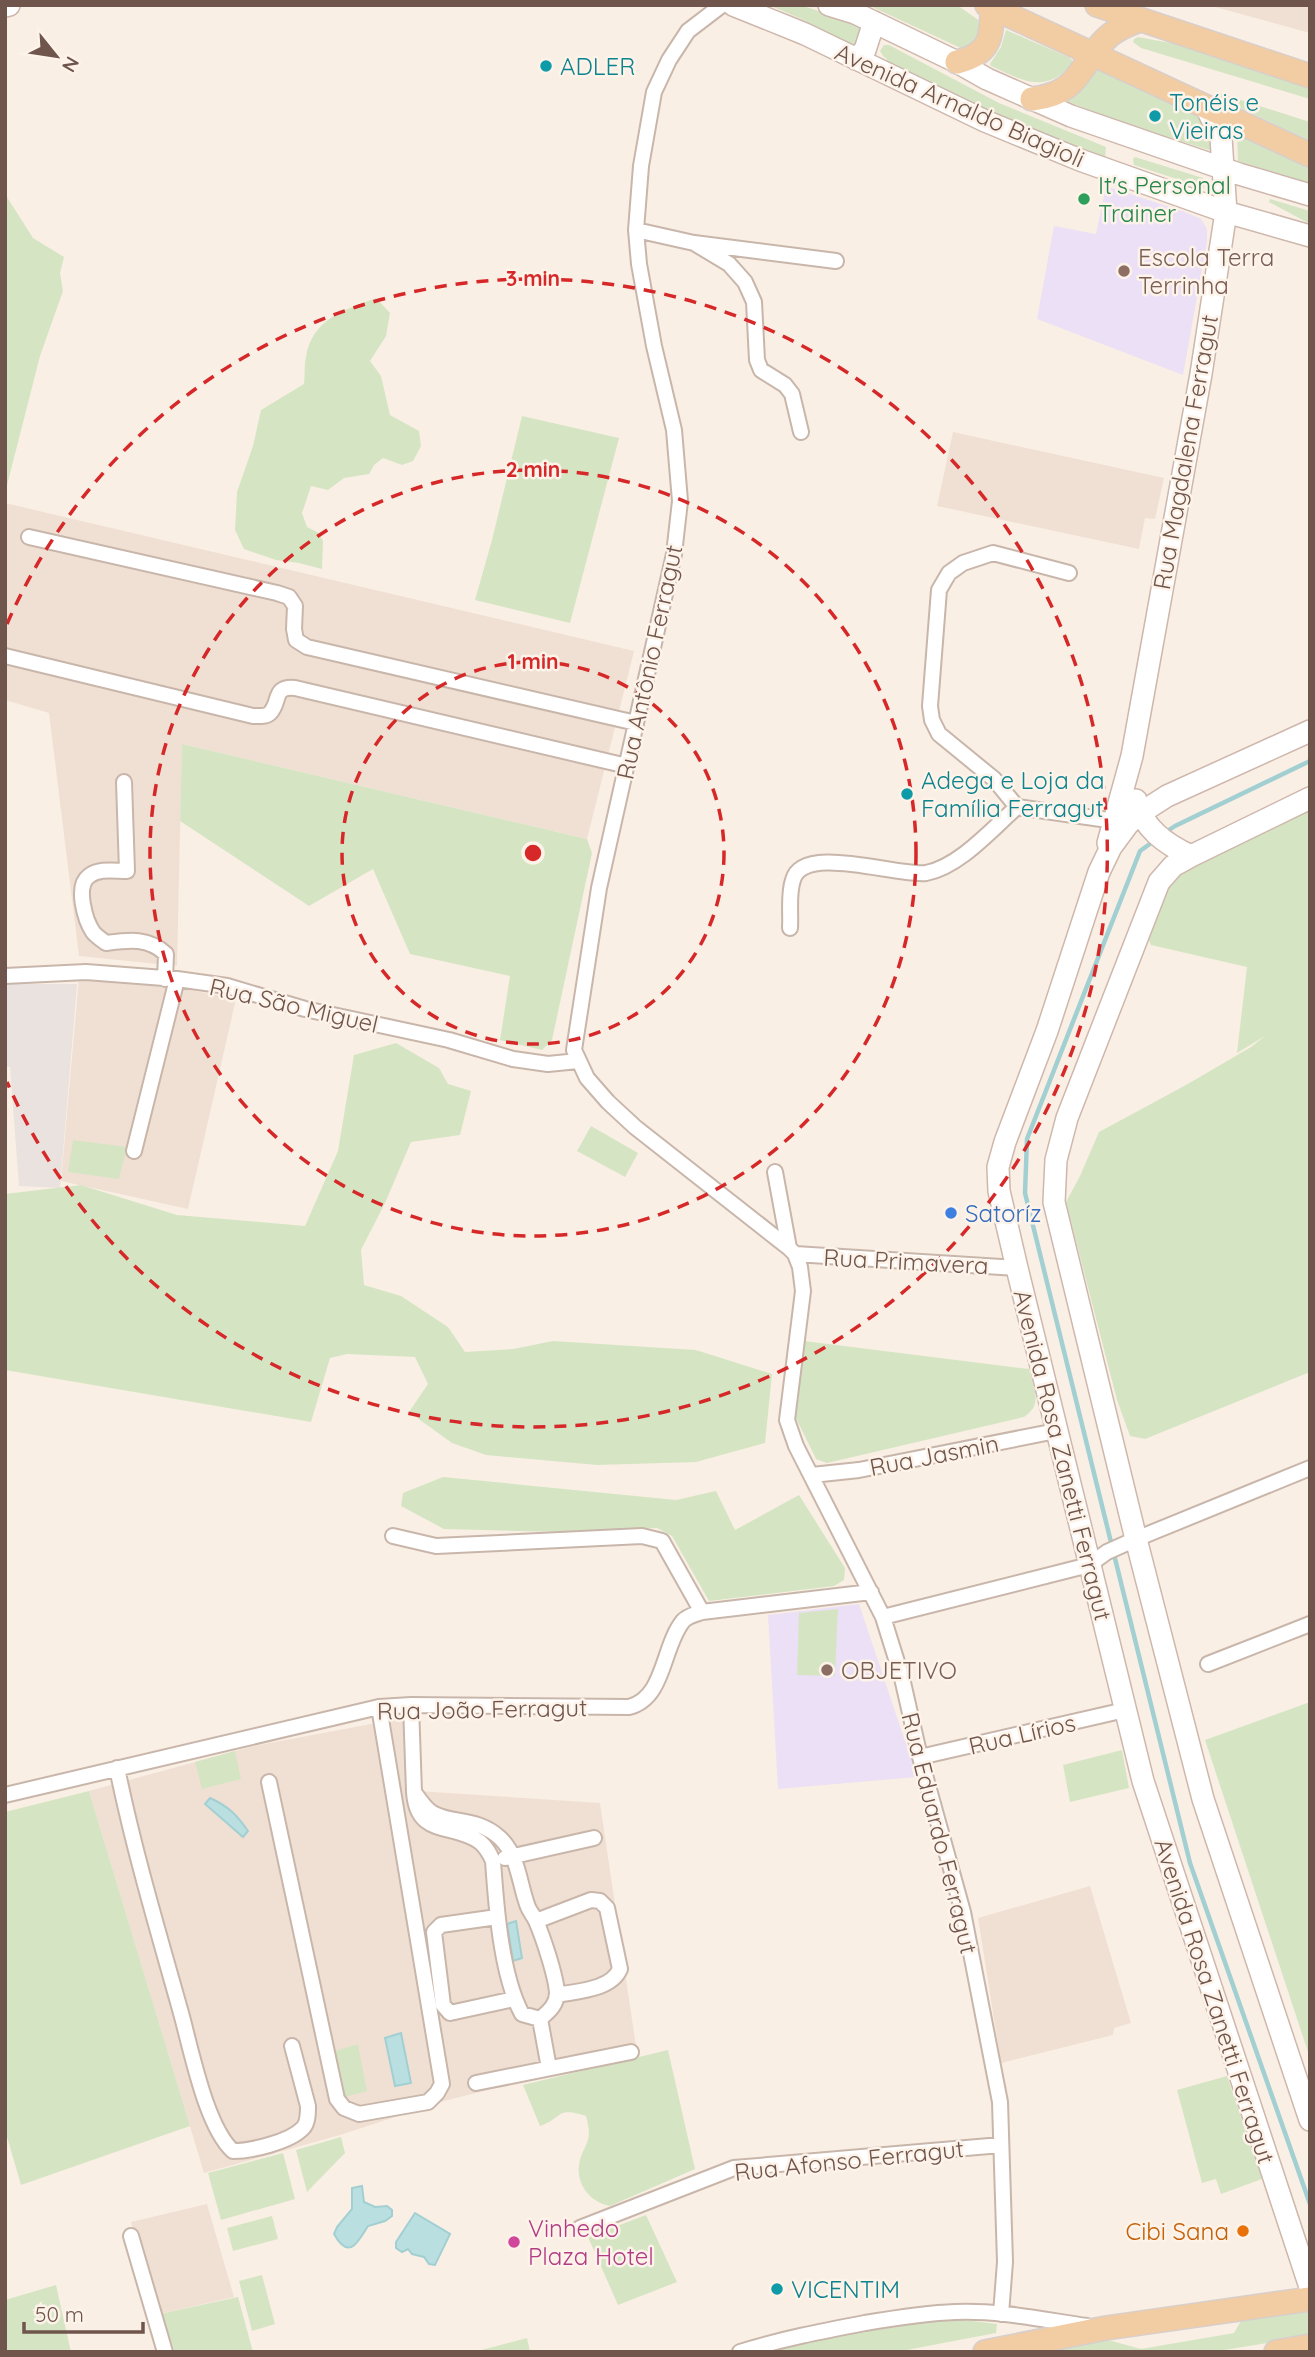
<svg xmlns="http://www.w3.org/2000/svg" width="1315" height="2357" font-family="Quicksand,sans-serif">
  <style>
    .residential { fill: #f0e0d3 }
    .industrial { fill: #e9e2de }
    .education { fill: #ece0f6 }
    .green { fill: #d5e5c4 }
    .water { fill: #badfe1; stroke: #a2cfd2; stroke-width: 2 }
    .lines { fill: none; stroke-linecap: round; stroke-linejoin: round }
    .stream { stroke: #a2cfd2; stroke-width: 4.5 }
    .street-casing { stroke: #c9b6ab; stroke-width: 18 }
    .secondary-casing { stroke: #ceb7ac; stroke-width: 24 }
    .primary-casing { stroke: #d7cfcd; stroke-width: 26 }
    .street { stroke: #fff; stroke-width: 14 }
    .secondary { stroke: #fff; stroke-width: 21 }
    .primary { stroke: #f2cca2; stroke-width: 23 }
    .ring { fill: none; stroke: #d62828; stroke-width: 3.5; stroke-dasharray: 12 9 }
    .culture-dot { fill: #0f9aa8; stroke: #fdf3e9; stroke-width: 2.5 }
    .leisure-dot { fill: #2e9e5b; stroke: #fdf3e9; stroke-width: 2.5 }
    .education-dot { fill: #8d6e63; stroke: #fdf3e9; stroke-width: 2.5 }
    .shop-dot { fill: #3f7fe0; stroke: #fdf3e9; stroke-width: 2.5 }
    .food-dot { fill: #e8710a; stroke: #fdf3e9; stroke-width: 2.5 }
    .hotel-dot { fill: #d1479c; stroke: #fdf3e9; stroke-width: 2.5 }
    .labels { text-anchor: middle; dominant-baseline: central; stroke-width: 5; stroke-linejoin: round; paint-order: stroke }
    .culture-label { font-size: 24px; fill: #0d838f; stroke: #fdf3e9; text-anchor: start }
    .street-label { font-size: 24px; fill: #6f554c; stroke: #fdf3e9 }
    .leisure-label { font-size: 24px; fill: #27864d; stroke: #fdf3e9; text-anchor: start }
    .education-label { font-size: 24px; fill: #785e54; stroke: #fdf3e9; text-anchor: start }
    .shop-label { font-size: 24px; fill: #366cbe; stroke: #fdf3e9; text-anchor: start }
    .hotel-label { font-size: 24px; fill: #b23c85; stroke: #fdf3e9; text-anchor: start }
    .food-label { font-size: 24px; fill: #c56008; stroke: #fdf3e9; text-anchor: end }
    .centre { fill: #d62828; stroke: #fdf3e9; stroke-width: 3.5 }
    .ring-label { font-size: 21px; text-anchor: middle; font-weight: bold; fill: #d62828; stroke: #fdf3e9; stroke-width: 5; stroke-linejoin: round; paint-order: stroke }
  </style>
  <rect width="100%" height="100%" fill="#faefe4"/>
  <!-- residential -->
  <path class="residential" d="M1208 5H1310V33Z
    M953 432 1164 478 1155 519 1145 518 1139 549 937 506Z
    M5 503 634 651 587 839 182 744 177 966 79 956 49 713 5 700Z
    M79 978 155 983 236 999 188 1209 61 1181Z
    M417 1719V1791L600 1803 637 2053 444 2101 340 2135 204 2173 89 1791 254 1746 392 1720Z
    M1090 1886 1131 2023 1114 2028 1113 2035 1001 2063 978 1918Z
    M207 2204 234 2297 160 2314 131 2222Z"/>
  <!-- industrial -->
  <path class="industrial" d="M5 984H77L60 1188 19 1186 10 1067 5 1066Z"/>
  <!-- education -->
  <path class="education" d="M1106 186 1185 212 1201 219 1207 229V241L1183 375 1037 319 1054 226 1096 234Z
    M859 1604 917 1777 778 1789 768 1615Z"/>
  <!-- green -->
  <path class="green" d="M769 5H800L853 22 859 24 862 29 855 45 851 46 806 21Z
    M868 5H957L984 24 980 41 967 51Z
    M1006 30 1068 57 1072 60V64C1045 95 1022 80 991 66L990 64 1001 47Z
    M1138 37 1214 51 1310 81V99L1141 48 1133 42 1134 39Z
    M884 45H889L999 103 1106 147 1105 160 1011 124 886 63 887 59 883 56 880 51Z
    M1095 64 1196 110 1210 132 1212 151 1117 121 1064 100Z
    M1219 93 1310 122V141L1219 98 1216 95Z
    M1237 133 1310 167V184L1238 161Z
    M1135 157 1203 178 1204 188 1134 165 1133 159Z
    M5 194 33 238 64 257 60 273 63 291 40 356 5 493Z
    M1270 199 1310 211V224L1269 202Z
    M376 298 390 313 386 336 370 361 381 376 390 415 419 431 421 446 413 461 402 465 383 458 374 465 369 474 344 478 328 490 311 486 302 513 307 527 319 533 323 541 322 569 299 563 276 560 244 549 235 530 237 492 253 446 261 410 304 384C305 376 304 366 306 357 312 319 344 310 376 298Z
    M522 416 619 438 570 623 475 600 492 540Z
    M182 744 587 839 592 853 552 1040 542 1050 500 1040 510 976 410 954 373 869 309 906 180 821Z
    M1310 810V1372L1145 1439 1130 1436 1117 1400 1066 1202 1080 1176 1099 1132 1186 1085 1251 1047 1265 1036 1237 1053 1247 967 1151 945 1147 935 1167 887 1181 872Z
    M396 1043 439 1068 448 1084 471 1091 460 1135 411 1142 385 1203 361 1250 364 1285 401 1296 448 1327 465 1352 513 1349 553 1341 696 1350 772 1374 765 1443 696 1462 597 1465 486 1455 452 1443 409 1412 428 1384 415 1357 347 1354 330 1358 311 1422 5 1370V1194L81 1185 177 1215 305 1226 338 1151 354 1055Z
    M591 1126 638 1153 625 1177 577 1151Z
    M73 1140 127 1147 119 1179 68 1172Z
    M804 1341 1029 1369C1033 1389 1044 1404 1024 1417L827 1463 816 1459 794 1414Z
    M443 1477 676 1500 716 1491 735 1530 799 1495 845 1568 844 1580 834 1586 709 1601 672 1536 657 1528 562 1532 444 1529 401 1506 403 1493Z
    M838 1609 835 1676 797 1675 799 1613Z
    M1310 1702V2058L1205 1740Z
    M1122 1750 1129 1788 1070 1802 1063 1765Z
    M235 1751 241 1779 202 1789 195 1762Z
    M89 1791 190 2126 21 2185 5 2130V1812Z
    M358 2044 367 2091 345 2097 335 2051Z
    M668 2050 695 2169 610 2206C592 2203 576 2186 579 2165 583 2142 594 2145 586 2116 556 2106 563 2118 540 2126L523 2085Z
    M1227 2076 1262 2179 1221 2194 1216 2179 1202 2183 1177 2090Z
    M341 2137 345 2153 307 2192 296 2150Z
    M283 2153 295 2199 221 2220 208 2173Z
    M646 2215 677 2282 618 2305 588 2237Z
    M272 2216 278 2239 233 2251 227 2228Z
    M262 2275 275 2324 252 2331 239 2281Z
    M56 2285 71 2352H5V2300Z
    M238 2297 253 2352H175L160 2314Z
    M1310 2307V2336L1212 2352H1025L1101 2338 1141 2349 1234 2333 1245 2314Z
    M947 2318 997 2324 996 2333 896 2352H763L783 2345Z
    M527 2338 530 2352H474Z"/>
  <!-- water -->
  <path class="water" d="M210 1798C228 1806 237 1815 248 1831L243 1837 205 1804Z
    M516 1921 522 1958 513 1961 507 1924Z
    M401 2033 411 2083 395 2086 385 2038Z
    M362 2186 364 2202 375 2207 387 2206 392 2210V2216L385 2221 368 2226C358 2242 349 2261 334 2234L337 2227 352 2209V2188Z
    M415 2213 450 2234 435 2265 429 2264 424 2257 412 2254 408 2249 402 2252 396 2248V2242Z"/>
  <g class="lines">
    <!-- stream -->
    <path class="stream" d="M1163 834 1175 826 1310 761
      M1154 841 1140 851 1027 1139 1025 1193 1190 1863 1310 2204"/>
    <defs>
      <path id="street" d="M722 5 688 31 669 60 654 92 641 166 636 230 639 264 654 346 674 430 680 501 674 554 599 888 574 1050 587 1078 608 1102 635 1127 789 1248
        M636 230 694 243 836 261
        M694 243 729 264 745 282 754 302 757 360 761 370 785 385 792 394 801 432
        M29 537 277 593 289 597 295 606 294 629 296 640 307 647 636 723
        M1069 573 993 553 963 563 949 573 939 590 930 706 932 720 939 734 994 779 1017 807 1115 821 1121 819
        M5 656 253 716C258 716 266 717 270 713 281 702 272 686 295 688L627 766
        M124 782 127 871C114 871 99 868 89 876 75 886 85 920 93 932 96 936 102 940 106 943 129 940 148 937 166 954L165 979
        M790 928C791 913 788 894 793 880 803 843 898 877 926 873 959 867 992 829 1017 807
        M5 976 86 972 177 979 227 986 305 1009 449 1040 513 1059 548 1064 578 1061
        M134 1151 177 979
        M775 1172 789 1248 795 1254 800 1267 803 1291 787 1420 796 1446 883 1617 902 1678 920 1757 963 1912 1000 2102 1005 2262 1001 2314
        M795 1254 1017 1268
        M812 1475 859 1470 1056 1431
        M393 1536 436 1546 642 1536 662 1541 702 1612
        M883 1617 1089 1565 1107 1552 1136 1539 1310 1468
        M1208 1664 1310 1624
        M411 1705 414 1792C417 1838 452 1822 480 1842 486 1847 490 1854 493 1861 496 1905 501 1975 522 2014L540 2019C548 2012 557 2005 557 1993 556 1976 543 1937 536 1921 534 1916 530 1912 528 1907 519 1884 519 1856 500 1838 476 1816 451 1825 431 1812 424 1807 419 1799 414 1792
        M920 1757 1125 1710
        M117 1768C134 1851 158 1931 181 2013 191 2049 206 2127 233 2151 251 2151 290 2142 303 2128 308 2123 308 2113 308 2106L292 2046
        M269 1782 337 2099 344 2108 359 2114 428 2102 437 2093 442 2084 379 1707
        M5 1795 379 1707 411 1705 629 1707C665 1698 662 1647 683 1621 687 1616 696 1614 702 1612L871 1592
        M505 1858 594 1838
        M497 1917 441 1925 434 1932 443 2005 450 2013 514 1999
        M536 1921 591 1900 600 1901 607 1908 620 1969C611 1990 577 1991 557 1995
        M540 2019 549 2068
        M476 2083 631 2052
        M580 2228 734 2168 1001 2145
        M131 2236 165 2352
        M740 2352C781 2339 823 2331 865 2323 895 2318 925 2313 955 2312 999 2310 1044 2320 1087 2326"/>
      <path id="secondary" d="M733 5 805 34 985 121 1080 160 1226 212 1310 236
        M829 5 855 13 957 62 987 79 1071 116 1239 174 1310 195
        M5 6 9 5
        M856 59 865 50 874 22
        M1310 731 1167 796 1139 814 1128 824 1111 847 1099 872 1047 1031 1005 1142 998 1167 999 1191 1017 1268 1143 1781 1310 2287
        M1310 798 1191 856 1173 866 1159 882 1067 1118 1056 1160 1054 1202 1136 1539 1203 1799 1310 2120
        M1136 800C1143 828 1165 844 1191 856
        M1108 843 1132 756 1201 374 1226 212 1221 138 1207 109"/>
      <path id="primary" d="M987 5 1310 155
        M1097 5 1310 76
        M957 62C990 54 992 38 992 8
        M1032 99C1084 93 1078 62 1110 35 1119 28 1129 24 1140 20
        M985 2352 1106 2328 1310 2299
        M1276 2352 1310 2346"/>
    </defs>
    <!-- street casing -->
    <use href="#street" class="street-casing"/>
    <!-- secondary casing -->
    <use href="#secondary" class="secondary-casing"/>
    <!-- primary casing -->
    <use href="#primary" class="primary-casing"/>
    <!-- street -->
    <use href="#street" class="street"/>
    <!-- secondary -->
    <use href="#secondary" class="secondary"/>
    <!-- primary -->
    <use href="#primary" class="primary"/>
  </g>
  <!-- distance rings -->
  <g class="ring">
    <circle cx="533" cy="853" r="191"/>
    <circle cx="533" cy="853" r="383"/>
    <path d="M7 624A574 574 0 1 1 7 1082"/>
  </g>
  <!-- markers -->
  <g class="culture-dot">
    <circle cx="546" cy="66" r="7"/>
    <circle cx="1155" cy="116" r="7"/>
    <circle cx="907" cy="794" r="7"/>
    <circle cx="777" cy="2289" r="7"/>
  </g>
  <circle class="leisure-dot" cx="1084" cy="199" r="7"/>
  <g class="education-dot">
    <circle cx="1124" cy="271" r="7"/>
    <circle cx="827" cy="1670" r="7"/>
  </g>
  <circle class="shop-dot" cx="951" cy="1213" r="7"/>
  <circle class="food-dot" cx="1243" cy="2231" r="7"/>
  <circle class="hotel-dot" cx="514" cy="2242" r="7"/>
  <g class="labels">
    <!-- culture labels -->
    <g class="culture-label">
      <text x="560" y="66">ADLER</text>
      <text x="1169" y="102">Tonéis e<tspan x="1169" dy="28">Vieiras</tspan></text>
      <text x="921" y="780">Adega e Loja da<tspan x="921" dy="28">Família Ferragut</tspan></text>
      <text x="791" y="2289">VICENTIM</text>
    </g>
    <!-- street labels -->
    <g class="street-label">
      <text transform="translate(960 105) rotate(24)">Avenida Arnaldo Biagioli</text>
      <text transform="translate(1185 452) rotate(-80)">Rua Magdalena Ferragut</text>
      <text transform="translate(649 662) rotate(-78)">Rua Antônio Ferragut</text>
      <text transform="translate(294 1005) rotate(13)">Rua São Miguel</text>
      <text transform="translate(906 1261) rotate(3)">Rua Primavera</text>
      <text transform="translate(934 1455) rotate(-11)">Rua Jasmin</text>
      <text transform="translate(1063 1455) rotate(76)">Avenida Rosa Zanetti Ferragut</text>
      <text transform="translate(482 1709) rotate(-1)">Rua João Ferragut</text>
      <text transform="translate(1022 1734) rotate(-13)">Rua Lírios</text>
      <text transform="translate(940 1833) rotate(76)">Rua Eduardo Ferragut</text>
      <text transform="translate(1215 2001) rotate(72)">Avenida Rosa Zanetti Ferragut</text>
      <text transform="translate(849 2160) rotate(-6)">Rua Afonso Ferragut</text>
    </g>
    <!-- leisure labels -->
    <g class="leisure-label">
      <text x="1098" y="185">It's Personal<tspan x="1098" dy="28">Trainer</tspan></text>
    </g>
    <!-- education labels -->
    <g class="education-label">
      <text x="1138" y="257">Escola Terra<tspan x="1138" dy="28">Terrinha</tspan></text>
      <text x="841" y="1670">OBJETIVO</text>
    </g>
    <!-- shop labels -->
    <g class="shop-label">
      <text x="965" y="1213">Satoríz</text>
    </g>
    <!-- hotel labels -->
    <g class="hotel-label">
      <text x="528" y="2228">Vinhedo<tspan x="528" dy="28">Plaza Hotel</tspan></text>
    </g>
    <!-- food labels -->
    <g class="food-label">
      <text x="1229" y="2231">Cibi Sana</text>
    </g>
  </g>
  <circle cx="533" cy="853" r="10" class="centre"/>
  <g class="ring-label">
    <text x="533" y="286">3 min</text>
    <text x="533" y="477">2 min</text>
    <text x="533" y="669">1 min</text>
  </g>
  <!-- border -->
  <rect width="1315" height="2357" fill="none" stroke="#6f554c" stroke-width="14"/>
  <!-- north arrow -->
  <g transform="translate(56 56) rotate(120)" stroke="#fdf3e9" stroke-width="5" paint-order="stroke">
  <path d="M0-5L12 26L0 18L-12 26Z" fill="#6f554c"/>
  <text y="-10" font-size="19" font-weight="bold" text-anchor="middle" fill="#6f554c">N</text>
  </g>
  <!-- scale -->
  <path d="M24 2322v10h119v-10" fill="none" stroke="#6f554c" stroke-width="3.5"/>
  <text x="35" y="2322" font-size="21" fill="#6f554c" stroke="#fdf3e9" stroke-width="5" paint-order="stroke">50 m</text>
</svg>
